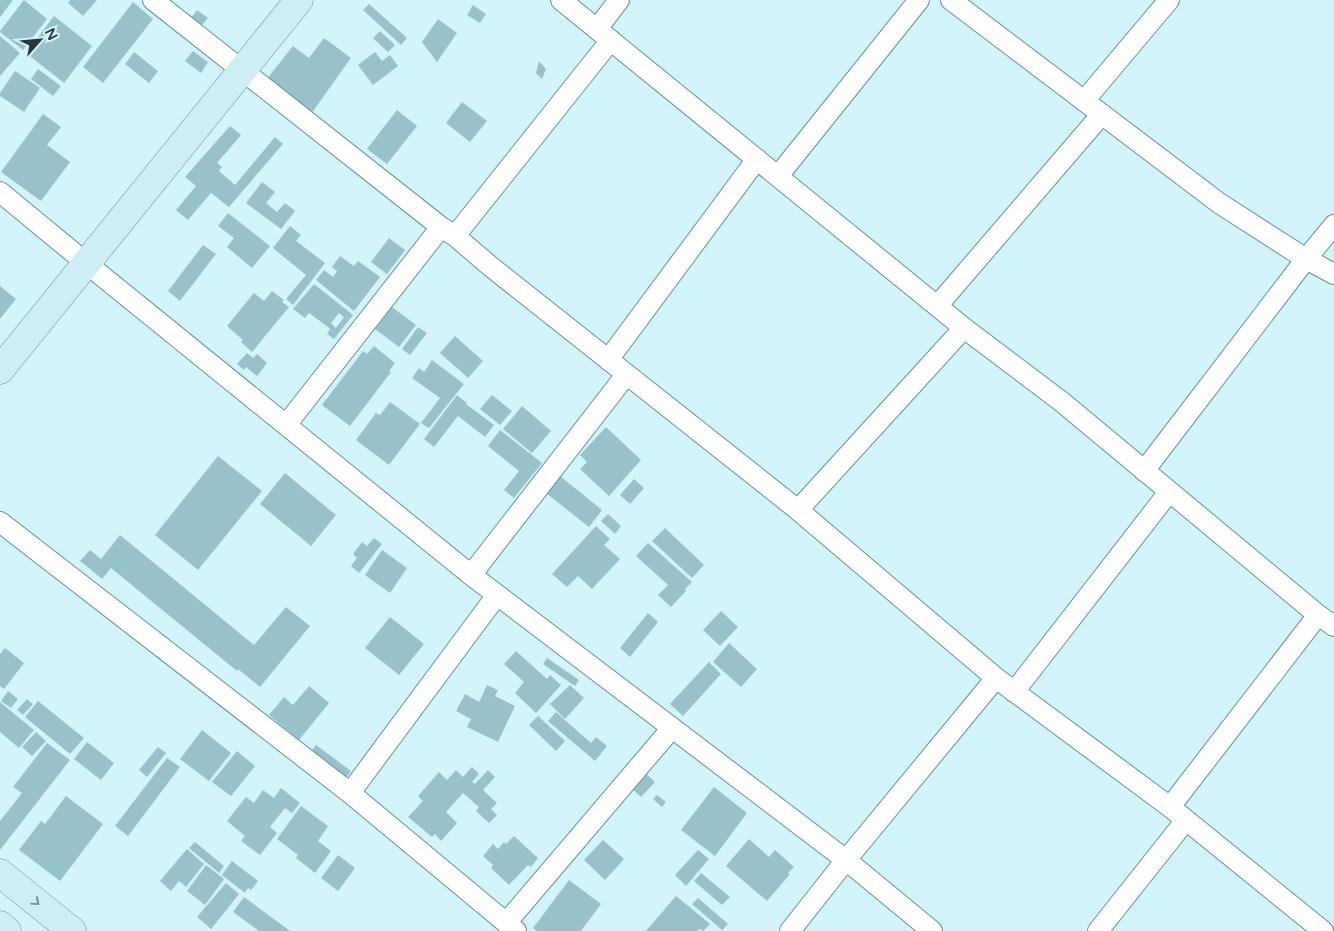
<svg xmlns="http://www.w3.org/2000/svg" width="1334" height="931" font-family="'Varela Round',sans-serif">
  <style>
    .building { fill: #97c2cb; fill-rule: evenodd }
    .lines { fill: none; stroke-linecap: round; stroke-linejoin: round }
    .street-casing { stroke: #669199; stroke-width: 22 }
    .secondary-casing { stroke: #669199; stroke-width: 29 }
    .street { stroke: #fff; stroke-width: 20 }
    .secondary { stroke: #cceef4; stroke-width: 28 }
    .oneway { stroke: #799398 }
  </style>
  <rect width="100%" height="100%" fill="#d2f5fc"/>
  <!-- building -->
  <path class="building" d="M0 0H13L0 17Z
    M24 0 47 19 23 50 0 32V31Z
    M70 0H97L83 16 68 3Z
    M133 2 153 19 103 83 83 67Z
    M369 4 407 38 401 45 363 10Z
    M473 5 486 14 480 23 467 15Z
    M197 10 208 18 201 26 191 18Z
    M54 16 92 46 64 83 26 53Z
    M438 19 457 33 437 62 422 42Z
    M380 31 395 45 388 52 373 38Z
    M0 36 20 53 0 76Z
    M324 38 351 58 311 114 266 80 293 46 309 58Z
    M193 51 208 62 201 73 185 61Z
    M134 52 158 71 149 83 125 64Z
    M375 52 382 61 390 55 398 66 373 85 358 65Z
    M539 61 546 69 542 79 536 73Z
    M38 69 61 86 53 96 31 79Z
    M15 71 40 88 24 112 0 96V93Z
    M462 102 487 121 470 142 446 123Z
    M397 110 417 126 387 164 367 149Z
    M43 114 61 127 47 145 70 162 41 201 1 172Z
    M230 126 241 135 217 163 222 167 219 171 235 185 275 137 283 144 229 207 211 193 188 220 176 210 196 186 185 177Z
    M262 182 275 192 266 203 277 212 285 203 295 211 281 229 246 203Z
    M228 213 270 246 252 268 227 247 234 238 218 226Z
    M290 226 301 235 296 241 325 263 293 305 286 299 306 275 273 248Z
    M389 238 405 250 387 274 371 262Z
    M203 245 216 254 180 301 168 291Z
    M340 256 354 266 358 261 380 277 354 311 316 280 324 270 333 277 337 271 332 267Z
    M314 284 353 315 334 339 327 334 330 329 328 327 309 313 305 318 293 309ZM339 313 344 317 336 328 331 323Z
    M0 286 16 299 0 319Z
    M272 291 284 300 282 302 289 307 252 352 241 342 243 340 227 326 254 293 264 301Z
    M392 307 416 325 399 347 375 329Z
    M418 327 427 333 410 355 402 349Z
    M455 336 483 361 468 378 440 353Z
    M374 346 395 363 389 371 391 372 350 426 322 405 363 351 367 354Z
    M247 353 253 358 257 354 267 363 257 376 246 367 244 370 237 364Z
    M432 360 464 384 429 428 421 423 440 398 412 378 419 368 424 372Z
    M457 395 467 403 466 404 494 425 485 437 458 416 434 447 424 439Z
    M492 395 512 411 500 425 480 409Z
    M390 402 420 424 389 465 356 440 376 413 380 415Z
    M522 406 551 431 532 453 503 429Z
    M606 427 641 460 609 496 580 469 587 462 580 455Z
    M500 430 542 463 514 498 504 490 519 471 488 446Z
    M218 456 262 491 198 570 155 535Z
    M285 473 336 515 311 546 260 504Z
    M560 476 602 510 589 527 546 493Z
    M634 479 644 488 630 504 620 495Z
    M608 514 621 526 615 534 601 521Z
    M596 526 610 539 604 545 620 559 592 589 578 576 567 587 552 574Z
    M665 528 704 565 692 578 652 541Z
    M120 535 254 645 286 607 310 626 260 687 238 669 237 671 111 568 102 579 80 561 90 550 101 559Z
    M374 538 382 544 359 573 351 566 357 558 353 554 362 542 367 546Z
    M648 543 692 582 685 589 686 591 671 607 658 595 668 585 636 556Z
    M382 550 407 568 390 593 365 575Z
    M721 611 738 627 720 646 703 630Z
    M648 613 658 622 630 657 620 648Z
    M390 617 424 644 399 675 365 648Z
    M729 643 757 669 741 687 713 662Z
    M5 648 24 663 4 689 0 686V654Z
    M516 651 547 679 550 675 561 685 536 713 515 693 524 682 504 664Z
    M547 658 579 680 575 686 543 664Z
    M709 662 721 674 683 716 670 704Z
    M487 685 498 690 495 696 515 706 498 742 467 727 471 719 456 711 465 694 479 702Z
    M570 685 584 698 565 719 550 704Z
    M309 686 329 703 299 740 269 715 284 697 293 705Z
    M8 691 18 699 11 708 1 701Z
    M27 699 33 704 23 715 17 710Z
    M38 701 84 738 70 754 25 717Z
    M0 702 34 730 19 748 0 732Z
    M556 712 591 743 596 737 607 746 595 761 548 721Z
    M538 716 565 741 556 751 529 725Z
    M202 730 231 753 209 781 180 759Z
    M36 732 46 741 32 756 22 747Z
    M87 742 114 763 101 780 74 759Z
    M47 743 70 760 0 850V821L22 793 13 787Z
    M316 745 351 771 343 782 308 756Z
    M158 747 166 753 147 777 139 770Z
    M237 751 255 766 231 796 212 782Z
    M167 758 180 767 128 836 115 826Z
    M472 767 479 774 472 782 475 784 488 770 495 777 483 790 497 803 491 809 497 815 489 823 476 811 479 807 463 793 446 812 457 823 441 841 435 834 432 837 408 817 423 801 418 796 439 772 447 780 456 770 463 777Z
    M644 772 655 782 641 797 630 787Z
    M714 787 747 813 715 856 681 830Z
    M281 788 300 803 292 813 285 808 270 827 277 833 260 855 241 841 245 836 227 821 246 797 254 803 263 790 274 798Z
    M657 795 666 802 662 807 653 799Z
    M66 796 103 824 60 881 19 850 41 821 45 824Z
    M301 806 328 826 318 841 331 851 315 873 296 858 298 855 277 839Z
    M514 836 538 858 531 867 528 865 509 885 491 868 493 865 483 856 493 844 498 849 504 842 506 844Z
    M749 839 769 857 775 850 794 867 788 873 790 874 767 901 726 866Z
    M603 840 624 859 605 880 584 860Z
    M195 842 224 866 219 873 189 848Z
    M187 849 204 864 186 887 179 881 171 891 160 881Z
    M698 850 709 859 686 886 675 875Z
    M338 855 355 868 338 891 321 878Z
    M232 861 258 881 251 890 248 888 245 893 222 875Z
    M206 865 224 879 205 905 187 891Z
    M701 873 730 897 722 905 694 881Z
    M569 880 601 904 581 931H537L533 928Z
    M226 883 239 894 211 929 197 917Z
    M676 896 710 924 703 931 699 929 697 931H646Z
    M244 897 290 931H259L233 912Z
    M698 898 728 924 722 930 692 904Z"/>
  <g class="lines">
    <defs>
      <path id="street" d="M153 0 441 227 455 236 490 266 798 510 996 678 1170 807 1323 931
        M561 0 964 328 1062 402 1318 615 1334 626
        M951 0 1219 203 1306 259 1334 274
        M597 29 619 0
        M1084 101 1169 0
        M778 176 919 0
        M0 192 86 263 471 575 846 860 932 931
        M455 236 611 40
        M938 305 1102 114
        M608 360 757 159
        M286 425 441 227
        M1144 471 1306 259 1334 225
        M798 510 964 328
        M0 522 350 793 516 931
        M471 575 626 375
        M1014 692 1169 492
        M350 793 497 595
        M1170 807 1318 615
        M506 923 672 728
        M790 931 846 860 996 678
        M1098 931 1186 820"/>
      <path id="secondary" d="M0 370 299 0
        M0 873 72 931
        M0 925 7 931"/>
    </defs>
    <!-- street casing -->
    <use href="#street" class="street-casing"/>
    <!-- secondary casing -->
    <use href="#secondary" class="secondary-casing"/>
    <!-- street -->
    <use href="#street" class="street"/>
    <!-- secondary -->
    <use href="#secondary" class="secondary"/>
  </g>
  <!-- one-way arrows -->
  <defs><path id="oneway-chevron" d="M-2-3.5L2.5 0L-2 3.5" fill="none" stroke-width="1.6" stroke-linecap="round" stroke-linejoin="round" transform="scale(1.25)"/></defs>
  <use class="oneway" href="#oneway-chevron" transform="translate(36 902) rotate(39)"/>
  <!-- north arrow -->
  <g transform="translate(40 40) rotate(63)" stroke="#d2f5fc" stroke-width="4" paint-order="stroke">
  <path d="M0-4L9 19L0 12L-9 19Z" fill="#26383c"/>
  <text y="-8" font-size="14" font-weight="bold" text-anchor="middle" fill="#26383c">N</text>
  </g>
</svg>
